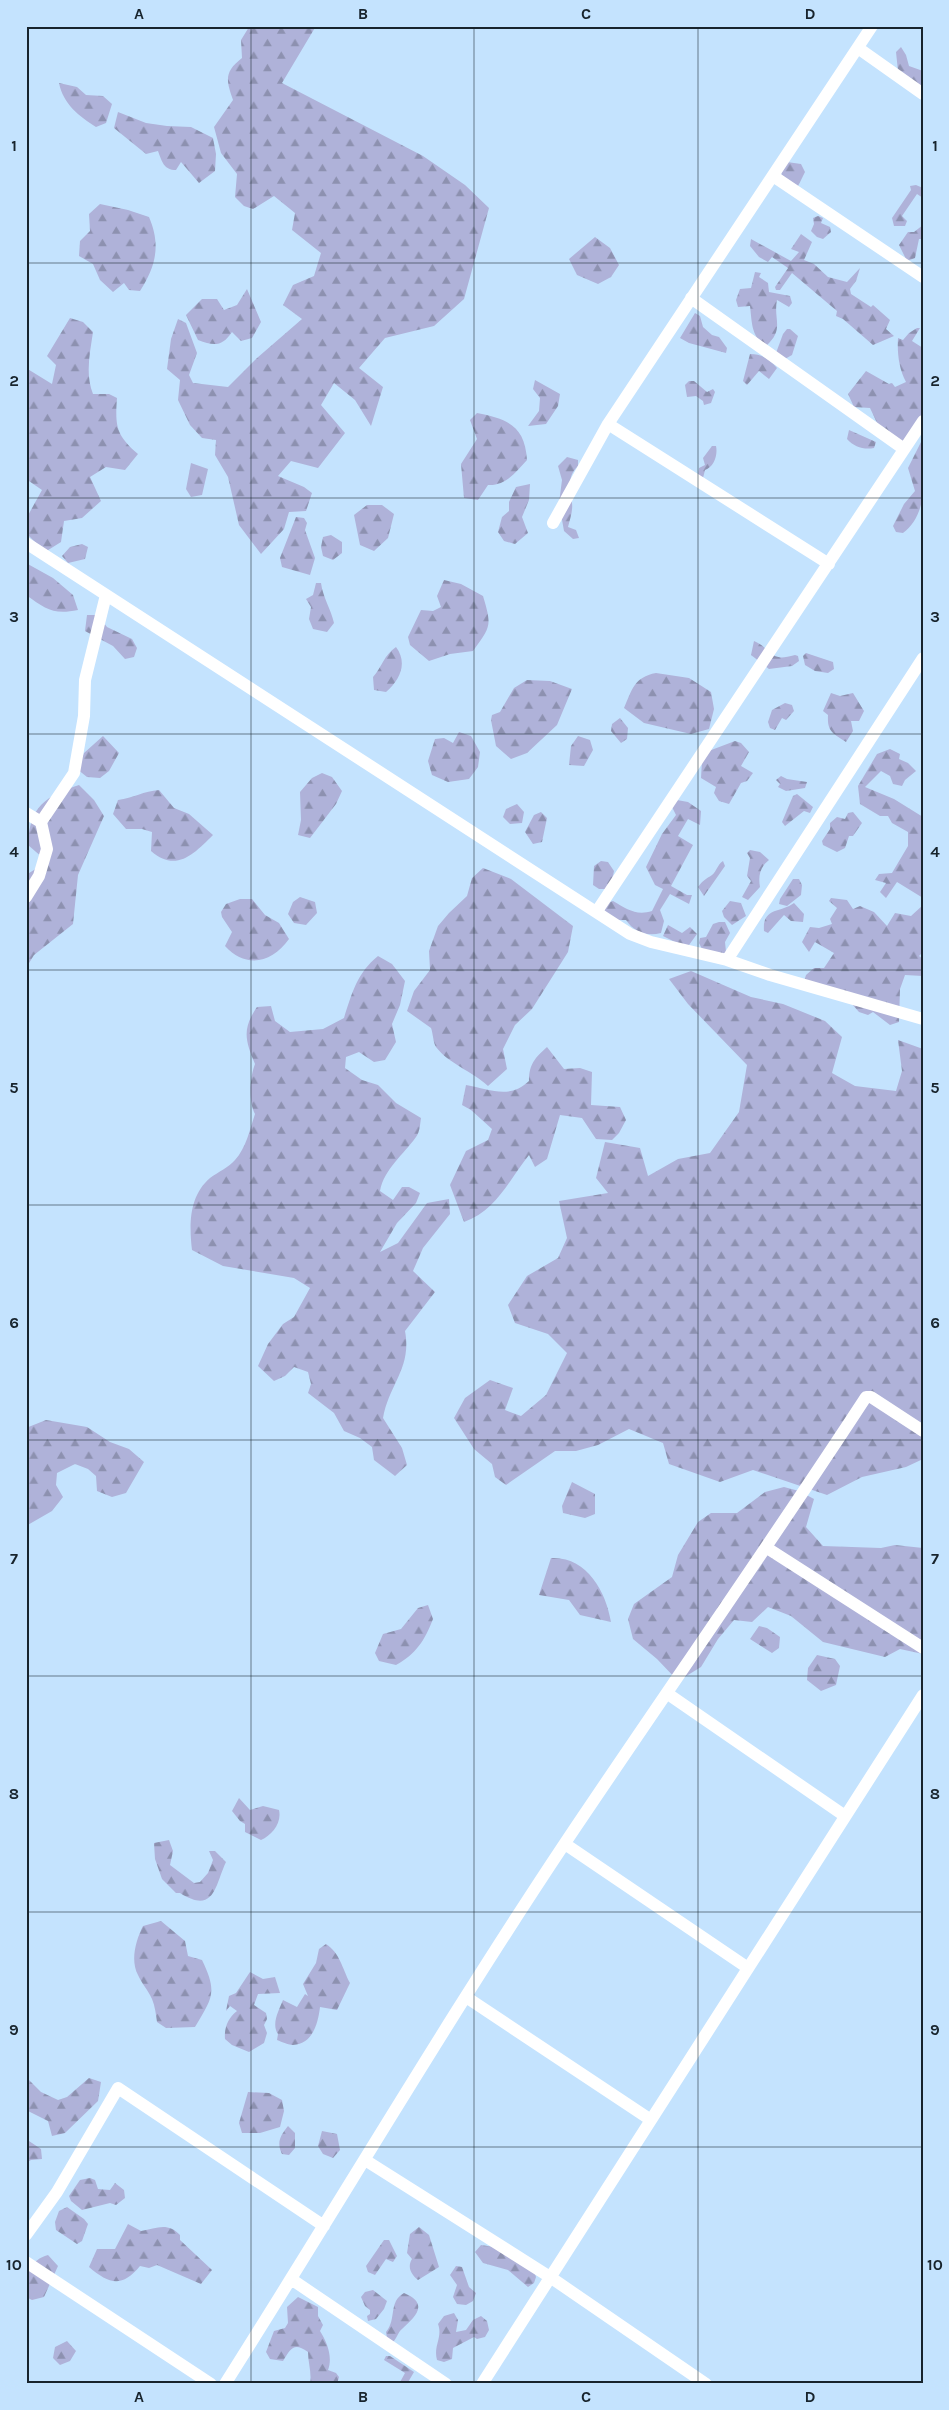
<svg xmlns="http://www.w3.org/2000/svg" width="949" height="2410" font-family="Karla,sans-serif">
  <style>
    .forest { fill: url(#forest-firs) }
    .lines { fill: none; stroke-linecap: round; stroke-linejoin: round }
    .street { stroke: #fff; stroke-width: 12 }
    .grid { fill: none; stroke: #18242d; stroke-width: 1; stroke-opacity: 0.55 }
    .neatline { fill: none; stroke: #18242d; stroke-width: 2 }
    .grid-label { font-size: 16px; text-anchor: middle; font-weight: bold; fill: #18242d }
  </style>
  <defs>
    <pattern id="forest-firs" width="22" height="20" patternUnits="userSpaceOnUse" patternTransform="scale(1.25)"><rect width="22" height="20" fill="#afb2d9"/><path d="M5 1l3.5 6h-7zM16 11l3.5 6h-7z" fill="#8d91b0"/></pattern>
  </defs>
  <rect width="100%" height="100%" fill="#c4e3fe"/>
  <!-- forest -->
  <path class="forest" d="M316 26 282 83 423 156 465 185 489 208 464 299 434 326 385 338 359 368 383 387 371 426 355 400 334 383 321 405 345 433 318 468 291 461 278 476 304 487 312 493 306 511 289 512 284 529 261 554 239 525 228 477 215 455 216 440 202 438 190 425 178 400 180 380 167 369 171 339 178 319 186 323 197 353 189 375 193 383 228 387 257 358 302 319 283 305 293 285 314 276 321 253 292 230 295 213 274 196 253 209 244 206 235 197 237 174 221 153 214 127 233 100C226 80 224 72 242 58L241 40 249 27Z
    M901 47 906 55 909 66 923 71 921 86 898 71 896 52Z
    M59 83 77 87 86 95 103 96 112 104 106 123 96 127C80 117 63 104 59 83Z
    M118 112 146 123 167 126 191 127 213 138 216 154 215 171 199 183 181 162 176 170C164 170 162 162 158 151L146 154 114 128Z
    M787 162 801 164 805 172 798 186H783L781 170Z
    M916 185 923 188V198L917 194 902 216 907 221 905 226H894L892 218 911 190 910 186Z
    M100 204 128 210 149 217C161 245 156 266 140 291L129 290 124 283 113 292 100 280 93 264 79 256 80 241 90 231 89 214Z
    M818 216 823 218 821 223 830 227 831 232 823 239 817 237 811 231 814 224 813 218Z
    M923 225V239H919L915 258 907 261 899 245 908 232H914Z
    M801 234 812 242 804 260 814 264 828 277 847 282 860 268 856 281 850 289 851 294 871 307 873 305 890 320 886 329 894 336 873 345 843 319 836 316 837 311 792 273 780 290H776L775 287 788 268 772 257 768 262 759 257 750 246 751 239 791 261 799 252 791 249Z
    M595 237 610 248 619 265 611 277 598 284 577 275 569 259Z
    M755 272 761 273 759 277 768 283 769 292 790 296 792 303 789 307 777 300C773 320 785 329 766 346 751 337 752 322 750 306L738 307 736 300 740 289 751 288Z
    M247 289 261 322 252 338 241 341 232 332C222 347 214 346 198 340L186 315 202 299H217L224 310 237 305Z
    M695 313 700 316 703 327 712 335 719 337 727 348 726 353 689 343 680 338Z
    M70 318 83 322 93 332C90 353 85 374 93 394H109L117 398C115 426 116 435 138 454L125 470 106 467 90 477 101 501 82 518 64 521 61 542 45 552 26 533V519L42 490 26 479V368L52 384 56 365 47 356Z
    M917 328H920L912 341 923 348V415L903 444 879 427 870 408 854 407 848 394 866 371 889 384 892 383 895 387 906 382C899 369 897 353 898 338L903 340 909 333Z
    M787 329H790L798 336 792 355 785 359 776 353 783 334Z
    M750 354C763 354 769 359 777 368L769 379 759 371 747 385 743 381Z
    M535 380 560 394 558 406 546 424 528 426 539 411 540 398 533 389Z
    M689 381H694L707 392 713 389 715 392 711 403 704 405 703 401 696 396 687 397 685 385Z
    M477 413C508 419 525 426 527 460 516 472 506 486 488 485L478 500 464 498 461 464 477 439 470 420Z
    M849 430 876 442 874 448C864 450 854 447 847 439Z
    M923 438C923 470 931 512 903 533L896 532 893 526 904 504 915 491 908 468Z
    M712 446H716C718 455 714 467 705 470L703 478 698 476 699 468 705 465 703 458Z
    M567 457 578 460V466C566 478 571 488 572 503 573 511 570 519 568 527L576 530 579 538 573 539 564 531 559 503 562 480 558 466Z
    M191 463 208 469 202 495 191 497 186 489Z
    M530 484 529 500 522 517 528 533 515 544 504 541 498 532 502 517 509 511V502L516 487Z
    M367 505H382L394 514 388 538 374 551 360 545 354 515Z
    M296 517 304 518 307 523 305 530 315 558 310 575 282 567 280 558Z
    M331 535 342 542V553L333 560 323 556 321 547 323 537Z
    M82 544 88 547 85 559 68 563 62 556 70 547Z
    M26 563 53 578 73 595 78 610C53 615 46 609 26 595Z
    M444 580 461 584 483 596C492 626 491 626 473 651L450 654 429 661 410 645 408 637 421 610 433 611 441 607 437 596Z
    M316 583H321C323 598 331 609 334 623L327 632 313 629 309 619 311 607 306 599 313 595Z
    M87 615H98L107 627 132 639 137 648 134 657 125 659 113 646 85 631Z
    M754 641C773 649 768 663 795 655L798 656 799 661 792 666 769 669 751 655Z
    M396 647C408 663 400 680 386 692L374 690 373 677C382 667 384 655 396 647Z
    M806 653 833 662 834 669 828 673 815 671 805 665 803 656Z
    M656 673 689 678 711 692 714 709 709 729 691 734 644 723 624 708C632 690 634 677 656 673Z
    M527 680 550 681 572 689 557 725 527 753 511 759 496 746 491 720 492 715 500 712 514 688Z
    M831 693 840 696 853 693 864 711 859 721H851L853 731 846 742C833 733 827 732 828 715L823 711Z
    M785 703 792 705 794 711 786 720 782 718 775 730 770 728 768 722 772 710Z
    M620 718 628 728 627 739 621 743 611 731 612 724Z
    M459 732 471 736 480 752 478 767 469 779 448 782 432 775 428 761 435 739 444 738 453 743Z
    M103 736 119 753 109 771 100 778 87 777 77 769 84 753Z
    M578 736 590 740 593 750 584 766 569 765 571 746Z
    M735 741 741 743 749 752 741 766 753 773 747 781 741 783 729 804 719 801 714 793 716 787 701 778 702 761 706 752Z
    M890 749 900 754 899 759 908 763 916 771 905 780 902 786 893 784 890 776 881 771 865 787 894 799 923 817V898L897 882 886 898 880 892 886 883 875 880 879 874 892 873 908 846V832L892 823 888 816H880L860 804 858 786 877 754Z
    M322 773 332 777 342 791 336 804 310 838 298 835 301 820 300 792 312 778Z
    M781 776 787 779 807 782 805 788 786 791 778 787 780 784 776 780Z
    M79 785 94 800 104 816 78 875 73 924 34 955 26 968V875L37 868 43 858 28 845C29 806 46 796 79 785Z
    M159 790 174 808 189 814 213 835C194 854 176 873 151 851L152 832 142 829H126L113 814 118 800C133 798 144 791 159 790Z
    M797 794 813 807 810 813 804 811 785 826 782 822 793 796Z
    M677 800 688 802 701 811 700 825 688 819 678 836 693 845 671 886 687 895H692L689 904 670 894 660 910 664 921 661 933C647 937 634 932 626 920H612L604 910 607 903 613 901C627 909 636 916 652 911L663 889 655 885 646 867 662 834 676 815 672 807Z
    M517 804 524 812 522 823 510 824 503 817 506 809Z
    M541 812 547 818 542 842 533 844 525 832 534 815Z
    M853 812 862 823 853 836H849L845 848 837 852 823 845 822 841 830 829V823L837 817 845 819 848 813Z
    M750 850 760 852 769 860C760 867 758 876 760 887L748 900 742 897 751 881 747 876 750 858 747 853Z
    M601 861 608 862 614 871 612 881 607 889H599L593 885 594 866Z
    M723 861 725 866 704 896 698 887C703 880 706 879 712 875 717 871 717 865 723 861Z
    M483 868 511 879 573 926 568 952 532 1009 515 1025 503 1049 507 1069 488 1086C472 1071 449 1064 436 1047 433 1042 433 1033 431 1028L407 1011 414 991 430 970 429 951 438 926 449 913 467 896 472 878Z
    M793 879H799L802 885 801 895 787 906 779 904 780 899Z
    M300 897 315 902 317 913 306 925 294 923 288 914 293 902Z
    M831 898 847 900 853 909 860 906 874 912 887 926 895 913 911 916 923 905V952L919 956 923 959V976L905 975 900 989 899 1022 890 1025 873 1012 868 1015 859 1012 851 1003 803 985 806 975 814 968H824L834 953 815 942 809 952 802 942 810 927 819 928 832 924 830 919 837 908 829 901Z
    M240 899H252L265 915 279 923 289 939C272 963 246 969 225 946L232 932 222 917 221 912 226 904Z
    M730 901 741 903 746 916 732 925 724 917 722 911Z
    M794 903 804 914 803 922 791 921 784 915 768 933 764 931C762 907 781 913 794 903Z
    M719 922H725L730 933 725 942 726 952 718 958 704 953 699 943 700 938 706 937 713 924Z
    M668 925 682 933 690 927 697 934 689 945H681L663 936Z
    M378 956 392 964 405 981 400 1005 392 1024 396 1042 385 1060 374 1062 359 1052 346 1057 345 1068 362 1080 378 1085 396 1103 421 1118C420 1124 420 1132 416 1137 404 1154 384 1169 380 1191L393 1200 402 1187H409L420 1193 416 1203 397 1223 380 1252 398 1243 427 1203 449 1199 450 1214 423 1248 413 1271 435 1292 405 1331C412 1368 389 1384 383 1418L402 1448 407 1465 395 1476 374 1460 372 1447 360 1438 344 1431 334 1413 308 1393 311 1384 308 1372 294 1367 285 1376 274 1381 258 1366 268 1344 283 1324 294 1317 310 1288 294 1278 223 1266 192 1250C189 1224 189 1196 210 1178 218 1172 229 1167 235 1160 246 1148 250 1129 255 1114 248 1101 250 1077 255 1064 245 1040 242 1029 257 1007L271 1006 275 1021 290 1032 323 1029 344 1018C352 993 357 973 378 956Z
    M691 971 751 997 783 1004 825 1021 842 1037 832 1073 855 1086 896 1091 902 1071 898 1040 923 1049V1459L906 1467 862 1477 827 1495 753 1470 720 1482 669 1464 663 1443 629 1429 598 1445 576 1451H555L506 1485 495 1477 492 1464 474 1449 454 1418 465 1398 490 1380 513 1388 505 1410 521 1416 546 1395 567 1353 548 1334 515 1323 508 1305 527 1276 558 1258 567 1238 559 1201 608 1193 596 1178 605 1142 640 1148 648 1176 678 1159 710 1153 739 1112 747 1065 688 1004 669 979Z
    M547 1047 564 1069 580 1068 592 1072 591 1105 620 1107 626 1120 619 1133 612 1140 596 1139 582 1118 560 1115 547 1159 535 1167 529 1155C509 1180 496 1211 464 1222L450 1185 466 1151 488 1140 492 1129 471 1110 462 1105 466 1085C490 1089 509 1100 529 1081 529 1064 535 1058 547 1047Z
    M46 1420 87 1427 110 1442 129 1449 144 1462 126 1493 112 1497 97 1491 96 1476 88 1469 75 1464 57 1473 56 1485 63 1497 52 1511 26 1526V1428Z
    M572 1482 595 1494V1514L585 1518 563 1513 562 1506Z
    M784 1487 799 1491 814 1499 806 1527 823 1546 881 1548 895 1545 923 1548V1654L900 1649 885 1657 823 1642 791 1616 768 1607 752 1622 734 1620 718 1639 701 1667 678 1681 657 1659 633 1639 628 1619 634 1604 672 1577 678 1555 698 1522 711 1513H737L765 1492Z
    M551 1558C586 1556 606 1591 611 1622L580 1615 569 1600 539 1595Z
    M428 1605 433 1619C425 1640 416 1654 396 1665L379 1661 375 1653 383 1634 401 1629 418 1608Z
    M759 1626 767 1628 780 1637 779 1648 772 1653 750 1639Z
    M817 1655 835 1659 840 1666 836 1685 821 1691 807 1680 808 1668Z
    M239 1798 250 1810 263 1806 279 1810C282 1823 272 1835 261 1840L245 1832V1824L240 1821 232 1811Z
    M169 1840 173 1851 170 1865 194 1883 200 1882 208 1873 213 1860 209 1851H215L226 1862C215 1885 215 1915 180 1893H176L162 1879 155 1859 154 1843Z
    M161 1921 185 1941 188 1956 202 1960C218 1993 212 1998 195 2027L166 2028 157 2022C156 2015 155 2006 152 1999 148 1990 142 1984 138 1975 130 1960 136 1940 143 1926Z
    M326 1944C340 1953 342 1968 350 1983L337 2010 320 2007C318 2023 313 2044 293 2045 289 2045 282 2042 277 2040L278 2034C271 2024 279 2010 283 2000L297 2007 305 1994 308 1996 303 1984 316 1963 319 1949Z
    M250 1972 263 1979 275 1977 280 1993 258 1994 254 2005 266 2013 267 2019 264 2025 267 2033 264 2043 249 2052 232 2045 225 2039C224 2028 228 2018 237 2011L230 2006 226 2011 229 1996 236 1993Z
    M89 2078 101 2082 98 2101 65 2133 52 2136 48 2121 26 2110V2082L29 2080 41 2092 58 2100 67 2097Z
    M248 2092 269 2093 282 2100 284 2111 280 2127 260 2133H242L239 2123Z
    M288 2126 295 2133V2148L289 2155 282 2154C276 2142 281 2135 288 2126Z
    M322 2131 337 2134 340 2150 333 2158 323 2154 318 2146Z
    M26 2139 41 2149 42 2159 31 2160 26 2163Z
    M90 2178 95 2180 98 2189 110 2190 115 2183 124 2190 125 2198 116 2205 110 2203 82 2210 71 2201 69 2196 80 2180Z
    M67 2207 84 2219 88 2224 82 2241 77 2244 56 2230 55 2222 59 2211Z
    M128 2224 141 2231C157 2228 168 2222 180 2235V2240L212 2270 201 2284 157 2265 149 2268 140 2266C122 2288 109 2284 89 2267L97 2249H115Z
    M419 2227 429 2235 439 2267 418 2280C411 2274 407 2267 412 2259L407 2253 410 2234Z
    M384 2240H389L397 2256 393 2262 386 2259 375 2275 368 2272 366 2266Z
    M481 2245 494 2247 534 2271 536 2277 534 2283 528 2287 508 2270 483 2263 475 2252Z
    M48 2255 58 2266 44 2297 32 2300 26 2297C26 2278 27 2261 48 2255Z
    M456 2266 462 2267 469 2287 476 2293 473 2301 466 2305 457 2304 453 2297 457 2285 450 2275Z
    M373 2290 387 2301 384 2309 376 2319 368 2321 367 2316 370 2314V2310L365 2306 361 2297 365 2292Z
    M404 2293C430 2304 415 2317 402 2329 398 2332 397 2338 393 2342L387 2338 386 2332C397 2319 388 2302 404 2293Z
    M298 2297 318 2307V2316L323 2325 320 2331C327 2342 333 2357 328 2370L336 2373 339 2377 337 2384H310C312 2373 308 2363 308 2352 294 2342 291 2348 283 2361L270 2359 266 2352 274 2331 285 2328 288 2323 287 2307Z
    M454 2313 458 2320 456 2332 466 2330 473 2320 481 2316 487 2321 489 2330 485 2337 477 2339 474 2337 453 2348 452 2359 444 2362 437 2360C433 2346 443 2337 438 2324L444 2316Z
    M67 2341 76 2351 70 2361 60 2365 53 2358 55 2347Z
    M386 2356H390L414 2372 407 2384H399L405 2373 384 2360Z"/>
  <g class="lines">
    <!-- street -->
    <path class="street" d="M858 48 923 94
      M773 176 923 277
      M691 298 904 449
      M608 424 829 564
      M553 523 608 424 872 26
      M26 543 630 934 651 942 727 960 770 975 923 1019
      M26 813 41 822
      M26 897 39 876 47 849 41 822 74 773 84 716 85 680 106 595
      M597 911 923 421
      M727 960 923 658
      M767 1548 923 1648
      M668 1694 845 1816
      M565 1844 748 1968
      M466 1997 651 2120
      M365 2160 550 2277 706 2384
      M26 2235 57 2192 118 2088 324 2226
      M26 2262 211 2384
      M291 2279 446 2384
      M225 2384C339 2204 447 2020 565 1843 665 1694 768 1547 866 1397H871L923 1431
      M482 2384 923 1695"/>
  </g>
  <!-- grid -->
  <path class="grid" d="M251 26V2384M474 26V2384M698 26V2384M26 263H923M26 498H923M26 734H923M26 970H923M26 1205H923M26 1440H923M26 1676H923M26 1912H923M26 2147H923"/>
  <!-- border -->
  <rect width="949" height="2410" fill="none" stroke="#c4e3fe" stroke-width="55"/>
  <rect x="28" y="28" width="894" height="2354" class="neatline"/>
  <g class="grid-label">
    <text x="139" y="19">A</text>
    <text x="363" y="19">B</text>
    <text x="586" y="19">C</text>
    <text x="810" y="19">D</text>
    <text x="14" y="151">1</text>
    <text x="935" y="151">1</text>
    <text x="14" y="386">2</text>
    <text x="935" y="386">2</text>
    <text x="14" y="622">3</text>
    <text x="935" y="622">3</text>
    <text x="14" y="857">4</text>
    <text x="935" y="857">4</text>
    <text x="14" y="1093">5</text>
    <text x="935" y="1093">5</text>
    <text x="14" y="1328">6</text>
    <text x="935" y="1328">6</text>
    <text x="14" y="1564">7</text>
    <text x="935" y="1564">7</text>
    <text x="14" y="1799">8</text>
    <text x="935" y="1799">8</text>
    <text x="14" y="2035">9</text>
    <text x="935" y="2035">9</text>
    <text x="14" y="2270">10</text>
    <text x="935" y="2270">10</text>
    <text x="139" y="2402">A</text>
    <text x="363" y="2402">B</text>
    <text x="586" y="2402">C</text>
    <text x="810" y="2402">D</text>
  </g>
</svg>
